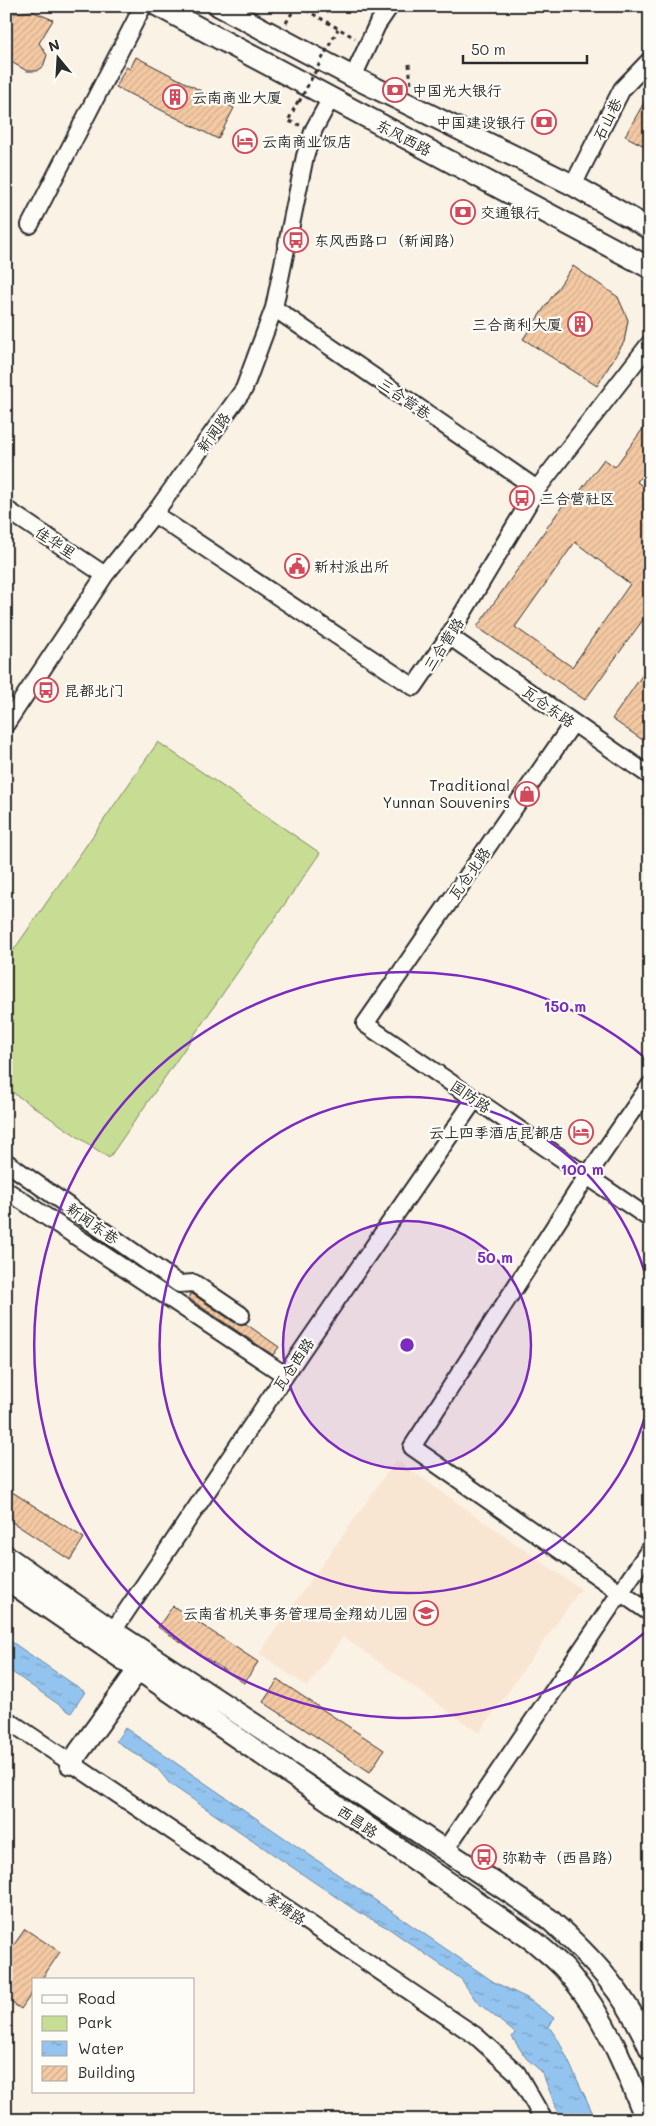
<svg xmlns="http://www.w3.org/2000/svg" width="656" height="2126" font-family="Mali,'LXGW WenKai TC',sans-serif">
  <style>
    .built { fill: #f9e6d2 }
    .green { fill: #c7dd93; stroke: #79845f }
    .water { fill: url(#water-ripples); stroke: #6987a1 }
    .building { fill: url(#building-hatch); stroke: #2b2b2b; fill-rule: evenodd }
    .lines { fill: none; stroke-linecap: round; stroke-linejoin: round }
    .minor-casing { stroke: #2b2b2b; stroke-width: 20 }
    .major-casing { stroke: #2b2b2b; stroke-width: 24 }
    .path { stroke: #2b2b2b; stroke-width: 3; stroke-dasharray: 4 4; stroke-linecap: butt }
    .minor { stroke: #fdfcf7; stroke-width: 16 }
    .major { stroke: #fdfcf7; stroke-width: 20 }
    .path-bridge { stroke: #2b2b2b; stroke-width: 3; stroke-dasharray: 4 4; stroke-linecap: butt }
    .ring { fill: none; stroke: #7b2cbf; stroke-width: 2.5 }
    .labels { text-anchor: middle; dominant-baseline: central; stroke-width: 4.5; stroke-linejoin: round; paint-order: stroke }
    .poi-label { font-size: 15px; fill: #2b2b2b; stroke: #fdfcf7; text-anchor: start }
    .street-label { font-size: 15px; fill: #2b2b2b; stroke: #fdfcf7 }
    .centre { fill: #7b2cbf; stroke: #fdfcf7; stroke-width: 2.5 }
    .ring-label { font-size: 15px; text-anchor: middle; font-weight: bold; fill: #7b2cbf; stroke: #fdfcf7; stroke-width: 4.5; stroke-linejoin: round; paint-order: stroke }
  </style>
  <defs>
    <pattern id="water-ripples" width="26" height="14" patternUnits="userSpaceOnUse" patternTransform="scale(1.25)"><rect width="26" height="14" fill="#93c4ef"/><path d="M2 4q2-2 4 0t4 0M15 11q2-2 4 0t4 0" fill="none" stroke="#789fc2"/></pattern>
    <pattern id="building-hatch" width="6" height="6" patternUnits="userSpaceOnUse" patternTransform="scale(1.25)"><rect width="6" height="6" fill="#f4c9a3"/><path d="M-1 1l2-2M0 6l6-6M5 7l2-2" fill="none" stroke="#d1ad8c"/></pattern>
  </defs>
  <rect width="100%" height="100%" fill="#fbf2e6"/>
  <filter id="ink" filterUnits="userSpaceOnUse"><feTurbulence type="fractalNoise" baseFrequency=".02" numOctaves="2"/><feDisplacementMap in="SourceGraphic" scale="10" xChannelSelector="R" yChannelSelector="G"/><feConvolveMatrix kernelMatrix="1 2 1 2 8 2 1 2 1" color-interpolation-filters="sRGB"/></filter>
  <g filter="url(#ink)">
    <!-- built -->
    <path class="built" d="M396 1460 581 1589 479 1733 343 1637 307 1687 259 1653Z"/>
    <!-- green -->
    <path class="green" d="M158 742 320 853 109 1158 6 1088V961Z"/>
    <!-- water -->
    <path class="water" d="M6 1638 85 1692 71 1713 6 1668Z
      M125 1728 494 1982 527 1998 554 2018 549 2027 559 2041 596 2120H561L542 2072 526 2058 512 2037 515 2033 477 2002 461 1979 388 1928 358 1912 170 1784 157 1768 116 1741Z"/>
    <!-- building -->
    <path class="building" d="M6 10 14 13 32 11 53 20 39 43 47 55 43 67 37 71H27L6 59Z
      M136 57 234 108 218 139 116 87 126 67 130 69Z
      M650 92V149L625 136Z
      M573 266 618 297 628 320 624 342 597 386 523 339Z
      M650 419V464L637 482 650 491V610L585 700 477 627 570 495 575 498 604 459 615 467ZM575 542 630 584 572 667 515 627Z
      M650 664V745L612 719Z
      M191 1293 235 1323 246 1324 279 1347 273 1355 188 1298Z
      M6 1488 84 1538 70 1560 6 1518Z
      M173 1606 258 1662 244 1683 158 1627Z
      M278 1680 384 1750 370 1772 263 1702Z
      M25 1929 60 1952 41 1980H34V1990L21 2009 6 1999V1956Z"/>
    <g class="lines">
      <defs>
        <path id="minor" d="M353 77 377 25 390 6
          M573 185 622 89 650 60
          M30 225 143 6
          M274 308 537 489
          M6 509 105 575
          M154 514 414 687 449 636 537 489 650 343
          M449 636 650 776
          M573 723 365 1024 650 1219
          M6 724 105 575 154 514 244 389 274 308 305 156 314 129 331 98
          M650 1085 587 1176 412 1447 650 1613
          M6 1162 179 1284 194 1283 241 1315
          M6 1190 285 1375
          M113 1631 303 1349 475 1099
          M6 1719 476 2036 517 2073 544 2120
          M445 1850 650 1549
          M640 2027 650 2014"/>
        <path id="major" d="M158 6 650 268
          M219 6 353 77 573 185 650 229
          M6 1556 113 1631 548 1918C592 1958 626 1993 650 2049
          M6 1579 535 1942C546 1952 560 1962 569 1974 605 2016 626 2069 646 2120
          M70 1764 138 1670"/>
      </defs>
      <!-- minor casing -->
      <use href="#minor" class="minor-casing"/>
      <!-- major casing -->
      <use href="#major" class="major-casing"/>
      <!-- path -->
      <path class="path" d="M299 6 355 38
        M286 23 296 6
        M409 64 411 85
        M298 101 288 121 300 125"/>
      <!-- minor -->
      <use href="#minor" class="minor"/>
      <!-- major -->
      <use href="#major" class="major"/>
      <!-- path-bridge -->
      <path class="path-bridge" d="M299 102 338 29"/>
    </g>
  </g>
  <!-- distance rings -->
  <circle cx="407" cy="1345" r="124" fill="#7b2cbf" fill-opacity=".12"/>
  <g class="ring">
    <circle cx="407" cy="1345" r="124"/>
    <path d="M650 1397A248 248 0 1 1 650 1293"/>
    <path d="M649 1629A373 373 0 1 1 649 1061"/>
  </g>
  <!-- icons -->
  <defs>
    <symbol id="bank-ring" viewBox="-11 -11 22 22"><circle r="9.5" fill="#fdfcf7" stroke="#d1495b" stroke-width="1.5"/><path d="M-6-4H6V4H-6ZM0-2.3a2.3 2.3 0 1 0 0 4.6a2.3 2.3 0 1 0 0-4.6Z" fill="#d1495b"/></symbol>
    <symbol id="building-ring" viewBox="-11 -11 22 22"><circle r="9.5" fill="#fdfcf7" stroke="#d1495b" stroke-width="1.5"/><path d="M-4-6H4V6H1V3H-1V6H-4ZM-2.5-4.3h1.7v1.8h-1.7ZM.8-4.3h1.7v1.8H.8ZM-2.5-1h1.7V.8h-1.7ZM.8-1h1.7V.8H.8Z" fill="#d1495b"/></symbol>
    <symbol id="hotel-ring" viewBox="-11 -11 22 22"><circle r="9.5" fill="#fdfcf7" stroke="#d1495b" stroke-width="1.5"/><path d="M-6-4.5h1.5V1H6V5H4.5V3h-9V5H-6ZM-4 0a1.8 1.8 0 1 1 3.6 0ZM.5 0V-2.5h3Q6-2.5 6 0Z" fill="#d1495b"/></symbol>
    <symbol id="bus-ring" viewBox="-11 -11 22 22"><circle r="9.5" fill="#fdfcf7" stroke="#d1495b" stroke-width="1.5"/><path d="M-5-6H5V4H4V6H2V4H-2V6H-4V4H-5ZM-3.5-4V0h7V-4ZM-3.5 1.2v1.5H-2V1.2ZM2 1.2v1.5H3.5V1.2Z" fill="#d1495b"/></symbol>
    <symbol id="civic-ring" viewBox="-11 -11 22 22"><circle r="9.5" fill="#fdfcf7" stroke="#d1495b" stroke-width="1.5"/><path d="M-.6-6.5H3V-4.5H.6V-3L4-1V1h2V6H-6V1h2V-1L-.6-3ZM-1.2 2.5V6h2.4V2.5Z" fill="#d1495b"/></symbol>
    <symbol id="shop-ring" viewBox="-11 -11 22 22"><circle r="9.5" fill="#fdfcf7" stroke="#d1495b" stroke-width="1.5"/><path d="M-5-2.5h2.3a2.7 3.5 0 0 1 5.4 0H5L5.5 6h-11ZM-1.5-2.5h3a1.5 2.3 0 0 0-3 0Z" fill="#d1495b"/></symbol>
    <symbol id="school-ring" viewBox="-11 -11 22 22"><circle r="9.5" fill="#fdfcf7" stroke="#d1495b" stroke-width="1.5"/><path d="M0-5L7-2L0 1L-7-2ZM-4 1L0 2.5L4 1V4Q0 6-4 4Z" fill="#d1495b"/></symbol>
  </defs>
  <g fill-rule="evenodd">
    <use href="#bank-ring" x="381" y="76" width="28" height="28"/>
    <use href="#building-ring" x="161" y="83" width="28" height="28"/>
    <use href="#bank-ring" x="530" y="108" width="28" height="28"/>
    <use href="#hotel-ring" x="231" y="127" width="28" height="28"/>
    <use href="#bank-ring" x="449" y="198" width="28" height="28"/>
    <use href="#bus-ring" x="282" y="226" width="28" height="28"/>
    <use href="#building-ring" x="566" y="310" width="28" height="28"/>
    <use href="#bus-ring" x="508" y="484" width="28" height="28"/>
    <use href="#civic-ring" x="283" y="552" width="28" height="28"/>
    <use href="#bus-ring" x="32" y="676" width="28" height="28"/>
    <use href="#shop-ring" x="513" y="780" width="28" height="28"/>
    <use href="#hotel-ring" x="567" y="1118" width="28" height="28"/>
    <use href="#school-ring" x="412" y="1599" width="28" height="28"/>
    <use href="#bus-ring" x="470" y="1843" width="28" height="28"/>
  </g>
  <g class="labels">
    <!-- poi labels -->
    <g class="poi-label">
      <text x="412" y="90">中国光大银行</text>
      <text x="192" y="97">云南商业大厦</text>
      <text x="526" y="122" text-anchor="end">中国建设银行</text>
      <text x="262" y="141">云南商业饭店</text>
      <text x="480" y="212">交通银行</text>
      <text x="314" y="240">东风西路口（新闻路）</text>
      <text x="562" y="324" text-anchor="end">三合商利大厦</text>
      <text x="540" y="498">三合营社区</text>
      <text x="314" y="566">新村派出所</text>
      <text x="64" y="690">昆都北门</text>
      <text x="510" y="785" text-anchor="end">Traditional<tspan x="510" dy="17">Yunnan Souvenirs</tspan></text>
      <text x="564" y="1132" text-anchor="end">云上四季酒店昆都店</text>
      <text x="408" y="1613" text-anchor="end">云南省机关事务管理局金翔幼儿园</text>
      <text x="502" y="1857">弥勒寺（西昌路）</text>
    </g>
    <!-- street labels -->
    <g class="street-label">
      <text transform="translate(607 119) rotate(-63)">石山巷</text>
      <text transform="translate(404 137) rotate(28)">东风西路</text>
      <text transform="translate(405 398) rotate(35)">三合营巷</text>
      <text transform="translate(213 432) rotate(-54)">新闻路</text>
      <text transform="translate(56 542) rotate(34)">佳华里</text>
      <text transform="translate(443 644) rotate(-57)">三合营路</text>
      <text transform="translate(549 706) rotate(35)">瓦仓东路</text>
      <text transform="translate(469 873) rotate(-55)">瓦仓北路</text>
      <text transform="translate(471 1096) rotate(34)">国防路</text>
      <text transform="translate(93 1223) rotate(35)">新闻东巷</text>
      <text transform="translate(293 1364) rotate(-56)">瓦仓西路</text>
      <text transform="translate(358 1821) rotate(34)">西昌路</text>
      <text transform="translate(286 1908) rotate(34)">篆塘路</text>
    </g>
  </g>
  <circle cx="407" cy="1345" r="8" class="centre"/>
  <g class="ring-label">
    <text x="565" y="1012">150 m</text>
    <text x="582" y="1175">100 m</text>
    <text x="495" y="1263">50 m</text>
  </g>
  <!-- margin -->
  <rect width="656" height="2126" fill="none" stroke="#fdfcf7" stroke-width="25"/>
  <rect x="12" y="12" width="631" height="2101" fill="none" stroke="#2b2b2b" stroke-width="2" filter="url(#ink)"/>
  <!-- legend -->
  <rect x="32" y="1978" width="162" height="115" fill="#fdfcf7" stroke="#a9a8a5"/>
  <rect x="42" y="1995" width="25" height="8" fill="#fdfcf7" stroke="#a9a8a5"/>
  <text x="78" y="2004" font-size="15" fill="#2b2b2b">Road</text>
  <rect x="42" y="2016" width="25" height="15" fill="#c7dd93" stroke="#a9a8a5"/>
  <text x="78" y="2028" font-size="15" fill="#2b2b2b">Park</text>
  <rect x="42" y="2041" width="25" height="15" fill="url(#water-ripples)" stroke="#a9a8a5"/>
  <text x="78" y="2054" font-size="15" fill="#2b2b2b">Water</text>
  <rect x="42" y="2066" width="25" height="15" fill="url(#building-hatch)" stroke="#a9a8a5"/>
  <text x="78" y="2078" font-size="15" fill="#2b2b2b">Building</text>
  <!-- north arrow -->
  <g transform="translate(58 58) rotate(342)" stroke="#fdfcf7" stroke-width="4" paint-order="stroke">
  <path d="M0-4L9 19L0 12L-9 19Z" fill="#2b2b2b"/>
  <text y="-8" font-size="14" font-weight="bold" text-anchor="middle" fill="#2b2b2b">N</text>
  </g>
  <!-- scale -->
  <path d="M463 55v8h124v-8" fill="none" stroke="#2b2b2b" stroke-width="2.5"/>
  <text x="471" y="55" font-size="15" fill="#2b2b2b" stroke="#fdfcf7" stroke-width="4" paint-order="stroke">50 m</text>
</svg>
